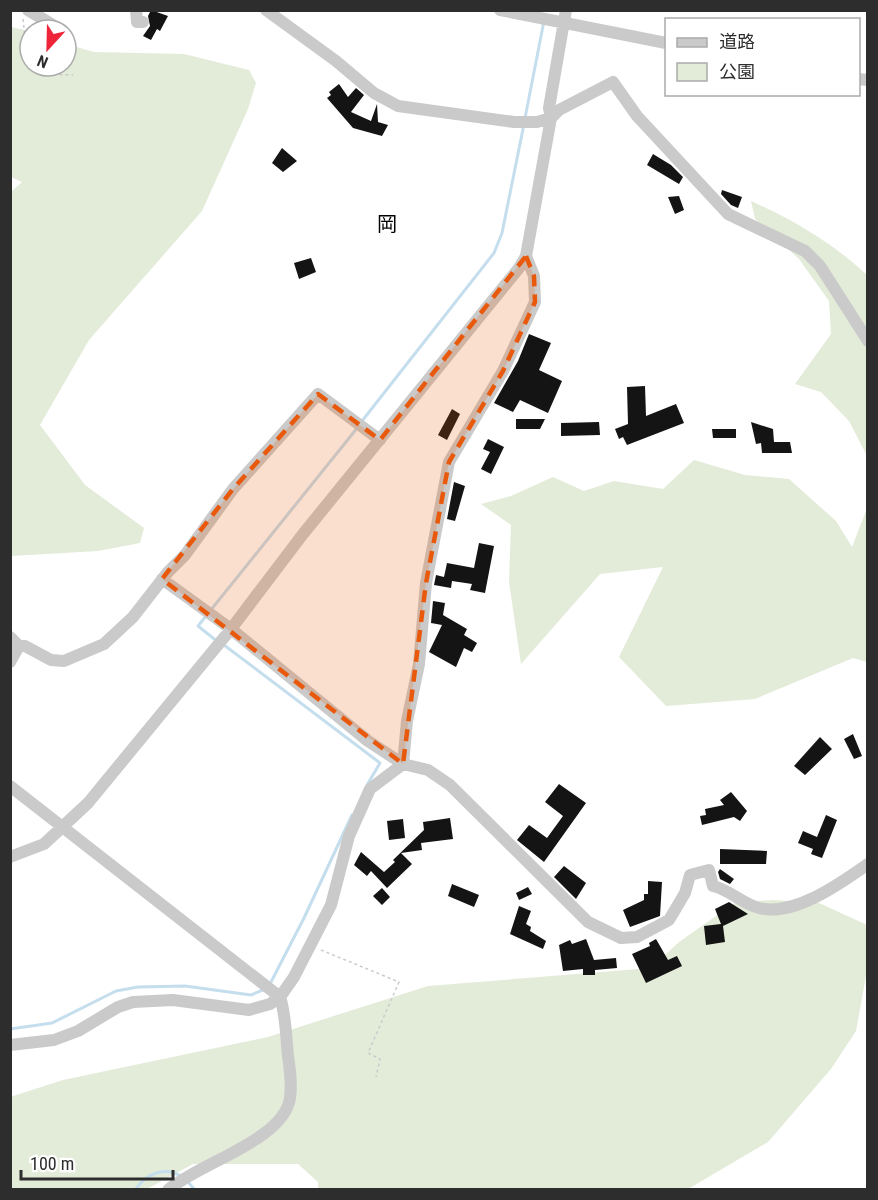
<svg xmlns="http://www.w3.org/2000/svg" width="878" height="1200" font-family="'Roboto Condensed','Noto Sans JP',sans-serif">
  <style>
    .green { fill: #e3ebd9 }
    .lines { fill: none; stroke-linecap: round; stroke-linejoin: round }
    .stream { stroke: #c4deed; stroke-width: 3 }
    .building { fill: #141414 }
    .path { stroke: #cacaca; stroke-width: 1.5; stroke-dasharray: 3 3; stroke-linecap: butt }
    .minor { stroke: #cacaca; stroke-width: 12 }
    .marked { fill: #e8590c; fill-opacity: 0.2; stroke: #e8590c; stroke-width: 4.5; stroke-dasharray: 12 8; stroke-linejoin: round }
    .labels { text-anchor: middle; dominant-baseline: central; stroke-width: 6; stroke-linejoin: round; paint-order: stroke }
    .quarter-label { font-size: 20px; fill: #000; stroke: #fff }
  </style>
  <rect width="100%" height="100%" fill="#fff"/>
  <!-- green -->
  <path class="green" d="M11 27 30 31V66H66V44L94 52 184 54 249 70 256 83 248 109 202 211 89 340 40 425 85 485 144 528 140 543 98 551 11 556 10 193 22 182 11 177Z
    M751 201C793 220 833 243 867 275V456L849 421 821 392 795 384 831 334 829 301 799 259 755 219Z
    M694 460 745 475 789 479 836 521 852 547 867 508V662L853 658 755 699 666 706 619 657 663 567 600 574 521 664 509 582 511 525 481 504 511 496 553 477 584 491 614 481 663 489Z
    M774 900 819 903 867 925 866 976 856 1031 831 1069 768 1142 688 1189H318V1182L298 1164H193L147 1189H11L10 1097 63 1080 268 1037 428 986 651 968 679 942 736 902Z"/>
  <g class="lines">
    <!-- stream -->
    <path class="stream" d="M525 118 544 21
      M362 421 494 253 502 233 524 124
      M210 611 358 427
      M206 616 198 626 218 642
      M224 645 380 763 367 785
      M270 984 304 918 352 815
      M10 1029 52 1023 116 991 138 987 185 986 251 995 265 989
      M188 1182 195 1190
      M135 1190C146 1174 163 1166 181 1176"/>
  </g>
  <!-- building -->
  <path class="building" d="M151 10 168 16 160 31 157 29 151 40 143 36 150 26 148 16Z
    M339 84 348 97 356 88 364 95 351 112 371 121 377 104 378 122 388 125 382 136 353 128 327 98 331 95 329 92Z
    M282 148 297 161 283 172 272 163Z
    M653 154 671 165 683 177 679 184 647 165Z
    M722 190 742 197 738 208 731 205 721 194Z
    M679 196 684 210 675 214 668 197Z
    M311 258 316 272 299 279 294 263Z
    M529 334 551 343 539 370 562 381 548 413 520 400 513 412 494 403 518 361Z
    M645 386 646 416 676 404 684 423 627 445 623 437 619 439 615 429 628 424 627 387Z
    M452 409 460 414 447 440 438 435Z
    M516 419H545L540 429H516Z
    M599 422 600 435 561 436V423Z
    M751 422 773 429 774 442H790L792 453H762L761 443 756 444Z
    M712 429H736V438H713Z
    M488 439 504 447 491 474 481 469 490 452 483 449Z
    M454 482 465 486 455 521 447 519Z
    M479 543 494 546 485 593 470 590 472 584 452 581 451 588 434 585 436 575 444 577 447 563 474 568Z
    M433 601 445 603 443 615 467 629 464 635 477 643 472 652 464 648 456 667 429 652 442 625 431 623Z
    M853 734 862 756 854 759 844 739Z
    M820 737 832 749 805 775 794 766Z
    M559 784 586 803 544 862 517 840 529 825 547 838 563 816 545 802Z
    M731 792 747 811 740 821 734 817 702 825 700 816 706 815 705 809 724 805 720 800Z
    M826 815 837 820 822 858 811 854 813 849 798 843 803 831 817 837Z
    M450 818 453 839 421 843 422 850 401 853 412 864 387 888 371 871 367 876 354 865 361 852 384 872 395 862 393 860 424 830 423 822Z
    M403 819 405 838 389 840 387 821Z
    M720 849 767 851 766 864H720Z
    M564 866 586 883 576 899 554 877Z
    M720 869 734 879 730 884 720 879 718 872Z
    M648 881 662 882 660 916 630 927 623 910 644 900V894H648Z
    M452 884 479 895 474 907 448 896Z
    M528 887 532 894 519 900 516 893Z
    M382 888 390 897 382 905 373 896Z
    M729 902 748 914 723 926 725 942 706 945 704 926 721 924 715 909Z
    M519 906 531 911 526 924 531 927 530 931 546 941 543 949 510 934Z
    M586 939 594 960 616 958 617 968 595 970V975H583V969L563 971 559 945 570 940 572 944Z
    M656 939 668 960 677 956 682 966 646 983 632 954 650 946 649 943Z"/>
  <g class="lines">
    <!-- path -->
    <path class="path" d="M23 19 26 46 30 52
      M40 66 45 74 73 75
      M321 950 399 982 368 1053 380 1059 376 1077"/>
    <!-- minor -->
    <path class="minor" d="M28 10 61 30
      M136 10 137 22H143
      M266 10 336 61 374 93 398 106 514 122H537L551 118 559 110 613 82 637 116 728 214 805 251 820 266 868 341
      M500 10 666 43
      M858 79 868 80
      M162 579 231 629 368 741 403 764 428 770 450 785 588 922 621 938 637 937 669 920 685 893 690 875 709 870 713 886C730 890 743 904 759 908 794 917 841 883 868 864
      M10 637 19 646
      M10 662 19 646H25L51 660 64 661 104 644 133 617 168 572 185 555 233 489 318 394 380 440
      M10 786 280 997C286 1015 286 1037 288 1056 290 1070 292 1084 290 1098 284 1140 201 1162 168 1190
      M10 857 44 844 88 803 231 629 303 534 519 268 526 256 551 118 549 108 566 10
      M10 1045 54 1040 78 1031 118 1007 133 1002 173 1000 249 1010 270 1004 280 997 294 977 331 905 349 836 370 789 403 764 407 721 419 664 426 583 449 462 503 371 535 302 534 276 526 256"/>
  </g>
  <!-- marked area -->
  <path class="marked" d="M526 256 534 276 535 302 503 371 449 462 426 583 403 764 162 579 233 489 318 394 380 440Z"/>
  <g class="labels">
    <!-- quarter labels -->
    <g class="quarter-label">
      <text x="387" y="224">岡</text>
    </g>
  </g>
  <!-- border -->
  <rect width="878" height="1200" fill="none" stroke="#2d2d2d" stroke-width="24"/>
  <!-- legend -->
  <rect x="665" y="18" width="195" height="78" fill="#ffffff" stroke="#ababab" stroke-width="1.5"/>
  <rect x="677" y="38" width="30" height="9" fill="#cacaca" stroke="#ababab" stroke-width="1.5"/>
  <text x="719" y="48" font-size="18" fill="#2d2d2d">道路</text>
  <rect x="677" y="63" width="30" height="18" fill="#e3ebd9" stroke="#ababab" stroke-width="1.5"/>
  <text x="719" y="78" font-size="18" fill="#2d2d2d">公園</text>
  <!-- north arrow -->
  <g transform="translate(48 48) rotate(202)"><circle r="28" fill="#ffffff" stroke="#ababab" stroke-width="1.5"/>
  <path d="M0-4.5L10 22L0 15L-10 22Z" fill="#ee2438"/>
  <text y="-9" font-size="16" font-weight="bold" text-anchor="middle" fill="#2d2d2d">N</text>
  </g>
  <!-- scale -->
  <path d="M21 1170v9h152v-9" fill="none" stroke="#2d2d2d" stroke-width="3"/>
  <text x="30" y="1170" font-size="18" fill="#2d2d2d" stroke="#ffffff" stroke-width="4.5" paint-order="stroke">100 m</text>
</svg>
